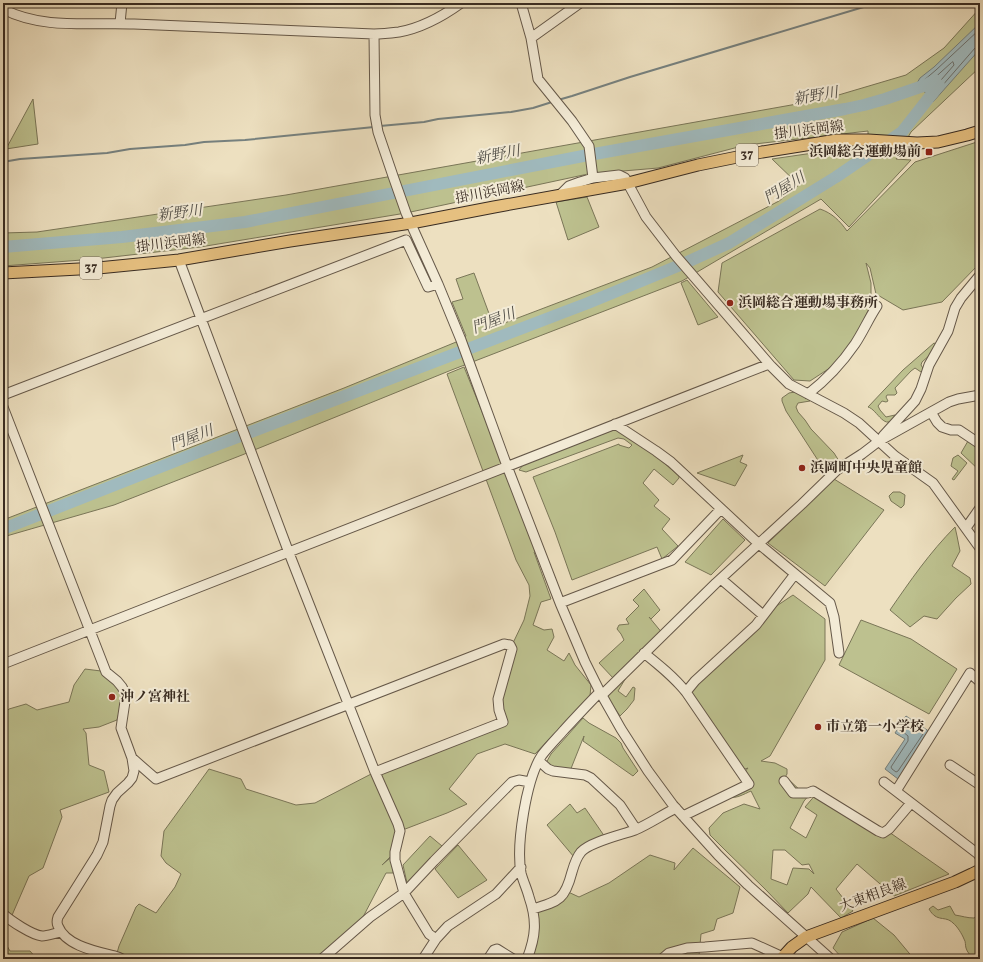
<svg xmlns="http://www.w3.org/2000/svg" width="983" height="962" font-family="Vollkorn,'Noto Serif JP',serif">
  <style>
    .green { fill: #bdc18f; stroke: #7a7658; fill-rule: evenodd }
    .water { fill: #a0babe; stroke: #76817f }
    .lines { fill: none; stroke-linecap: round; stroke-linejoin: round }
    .shore { stroke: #6c7270; stroke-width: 1 }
    .stream { stroke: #76817f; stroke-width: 2 }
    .river { stroke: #a0babe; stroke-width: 12 }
    .minor-casing { stroke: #655849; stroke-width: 11 }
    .major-casing { stroke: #382b21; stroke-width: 13 }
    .minor { stroke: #f3ebd6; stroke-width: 9 }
    .major { stroke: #e6c080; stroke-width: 11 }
    .poi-dot { fill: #8f2418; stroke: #f3ebd6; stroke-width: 1.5 }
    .labels { text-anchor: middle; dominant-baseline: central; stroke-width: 4; stroke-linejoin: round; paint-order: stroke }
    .shield { fill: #f3ebd6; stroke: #706557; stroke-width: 1 }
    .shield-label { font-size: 13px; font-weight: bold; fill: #382b21 }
    .street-label { font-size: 14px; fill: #382b21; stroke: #f3ebd6 }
    .poi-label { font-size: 14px; font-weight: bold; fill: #382b21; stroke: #f3ebd6; text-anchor: start }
    .water-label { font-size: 15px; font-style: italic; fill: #524f48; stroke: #f3ebd6 }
  </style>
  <rect width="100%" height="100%" fill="#ede0c0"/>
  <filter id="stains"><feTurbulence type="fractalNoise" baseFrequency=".005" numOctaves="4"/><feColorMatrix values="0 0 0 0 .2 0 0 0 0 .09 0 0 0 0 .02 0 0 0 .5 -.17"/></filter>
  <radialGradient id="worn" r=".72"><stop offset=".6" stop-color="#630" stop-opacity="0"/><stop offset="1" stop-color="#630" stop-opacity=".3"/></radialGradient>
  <!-- green -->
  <path class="green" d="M980 8V67L911 132 896 159 911 160 849 227 821 199 682 281 449 371 242 455 114 505 3 537V520L344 388 461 340 466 336 452 302 463 299 456 279 474 273 494 327 652 267 779 201 799 185 772 159 868 145V131L746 145 658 168 588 174 406 213 200 247 95 259 3 266V233L37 232 286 195 825 99 906 75 944 48Z
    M33 99 38 144 6 149Z
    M980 141V263L942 302 903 310 876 294 870 268 866 263 871 283V304L859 331 839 362 810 381 794 380 718 292 722 263 820 209C832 213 840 221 847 231L915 162Z
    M587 197 599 227 568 240 556 202Z
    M687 280 718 317 698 325 681 283Z
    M934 343 936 344 931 354 922 362 921 365 924 370 921 372 915 368 911 371 895 388 897 393 895 395H887L886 397 888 401 886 402 882 401 878 406 880 410 886 417 895 415C886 434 877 409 868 407L903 370Z
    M464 367 538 550 534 552 551 599 541 602 533 625 544 630 552 629 554 637 547 650 564 661 569 653 575 665 591 685 590 696 535 754 505 744 477 754 449 789 467 804 447 813 400 831 395 852 382 865 395 854 393 873H386L363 917 327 950 317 959H125L117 953 119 946 136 907 139 904 156 913 175 887 181 874 166 863 161 856 164 831 209 769 241 779 246 789 296 805 315 803 375 772 501 723 498 699 513 643 524 620 530 596 529 585 516 560 447 374Z
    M795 392 807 398 810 401 798 403 796 407 798 412 805 420 811 429 834 453 839 461 828 470 821 465 786 411 782 401V398L789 393Z
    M616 429 650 451 679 476V478L673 485 654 469 643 483 659 500 654 506 670 519 662 529 678 546 662 559 657 547 572 580 555 532 533 477 619 444V445L629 448 632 445 624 439 618 438 526 472 519 470 523 465 571 446Z
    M968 441 980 449V471L961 453Z
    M743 455 740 462 747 465 735 486 697 473Z
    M958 455 967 463 954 480 952 479 958 471 951 466 953 458Z
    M834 479 884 510 825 586 768 543Z
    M893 492H900L905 495 904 505 901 508 891 501 889 496Z
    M723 519 745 540 711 575 685 562Z
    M955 527 957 536 960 551 952 566 970 578 971 584 956 598 937 619 924 616 910 627 890 610C910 581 930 552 955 527Z
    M644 589 660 610 651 619 649 617 663 634 614 679 599 663 624 640 621 634 617 629 619 625 629 624 626 619 639 606 633 600Z
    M793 595 825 619V660L770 756 761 761 775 763 787 769V774L784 779H785L787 778 802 792 810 794 804 801 790 828 806 838 817 815 805 807 817 793 889 832 949 874 894 896 857 864 836 889 853 911 841 918 811 887 808 894 788 913 765 889 725 850 710 835 709 828 723 813 744 804 760 809 751 791C744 794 736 799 729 797L730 794 742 782 743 774 748 768 742 770 688 694 763 615ZM773 850H785L802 865 809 864 814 874 809 869 793 868 787 885 771 879Z
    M861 620 911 639 957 669 929 714 839 665Z
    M85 669 101 671 117 685 124 695 117 720 99 727 83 729 86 733 89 765 104 771 109 792 60 810 62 817 43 868 29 876 3 936V715L9 709 26 704 37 710 69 702 74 685Z
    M627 676 618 691 626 697 633 687 635 688 634 700 627 709 620 716 606 695Z
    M583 718 589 723 616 738 621 743 623 748 638 771 633 776 583 741 584 736 570 771 550 768 546 763 551 754Z
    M570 804 577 813 585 808 605 837 574 857 547 825Z
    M430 836 442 846 407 883 403 865Z
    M458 845 487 880 458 898 435 869Z
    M693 848 740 887 733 913 717 919 714 930 701 934 699 956 706 959H527L533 909 566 891 579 897 609 883 650 855 675 863 674 870Z
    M933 906 938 910 950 906 955 915C962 916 967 918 974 918L980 914V959H973C971 956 967 952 966 948 965 945 966 942 964 939 962 934 957 926 953 923 945 915 937 923 929 909Z
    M873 918 894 935 914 959H843L833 948 842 932Z
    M3 939 10 951H30L37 959H3Z"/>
  <!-- water -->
  <path class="water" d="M980 23V49L933 102 917 83 920 78 934 67Z
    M906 716 930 732 898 779 885 769 905 739 895 733Z"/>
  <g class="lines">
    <!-- shore -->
    <path class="shore" d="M980 29 936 70 923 81V83L932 94H935L975 48 980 47
      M953 62 954 65 935 87H932L930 84V82L951 63Z
      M907 723H909L923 732V734L898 771 896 772 892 769 891 767 908 741V736L902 731Z"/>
    <!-- stream -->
    <path class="stream" d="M558 100 572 96 630 77 877 3
      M380 126 424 122 438 119 511 112 533 108 552 102
      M3 162 20 159 107 153 130 149 185 145 204 142 245 140 374 127"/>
    <!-- river -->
    <path class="river" d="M3 247 122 237 245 222 583 156 845 109 864 105 885 99 926 85 935 80
      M3 529 201 451 588 303 685 263 729 243 836 177 902 132 939 85"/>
    <defs>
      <path id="minor" d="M521 3 531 38 538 79 572 121 589 146 593 178
        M3 9C43 30 91 22 134 24 214 27 294 31 374 34 382 34 391 33 399 32 421 28 443 16 461 3
        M120 23 122 3
        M374 34 375 115 378 132 393 176 406 213 438 284 461 340 507 466 560 603 585 662 600 692 621 729 648 771 673 805 718 855 748 885 831 959
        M531 38 580 3
        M561 194 569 186 580 182 593 178 619 175 625 178 646 217 676 256 771 366 789 384 844 413 859 423 895 456 933 483 980 548
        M179 260 289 553 375 772 398 824 400 831 395 852V860L404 893 429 934 436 939
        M808 394C826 380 842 363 855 344 863 332 869 318 877 306
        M3 395 406 240 428 287 438 284
        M3 407 106 672 117 681 122 687 126 695 121 728 132 758 134 771 132 778 128 783 117 793 112 800 110 806 103 842 97 855 58 917C57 920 57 924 58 926 66 947 100 952 118 957L122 959
        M931 412 937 422 942 427 951 430H959L980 444
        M615 424 656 451 671 462 759 544 830 603 834 617 839 653
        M883 436 915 401 921 389 929 365 948 331 955 308 961 298 980 275
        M966 528 980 508
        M721 579 763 615
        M560 603 672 560 721 509
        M644 653C659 665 674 677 686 692L749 784 683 816
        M3 664 769 364
        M686 692 695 681 756 625 795 574
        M602 695 716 583 802 504 837 470 862 454 879 441 949 402 958 399 980 395
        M132 758 156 779 504 644 510 645 512 649 498 699 499 710 503 722 375 772
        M539 761 548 769 553 771 585 775 591 778 620 805 636 829
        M950 765 980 785
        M784 781 793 793H808L813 791 878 831 883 833 889 829 911 803
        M884 782 978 854 980 857
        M896 791 970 673 980 682
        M533 909C560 901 565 899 572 872 574 865 576 858 581 852 590 842 621 835 635 830 649 824 662 815 676 808
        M3 914C11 921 32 935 42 936 48 936 55 933 61 932
        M322 959 370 917 404 893 434 861 512 782 519 780 530 782
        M423 959 436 939 448 926 496 894 521 867
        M488 959 494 950 497 949 513 959
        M527 959C536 936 537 920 529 897 527 889 523 881 521 873 516 845 526 779 542 755 549 746 557 738 564 730 576 717 588 704 600 692
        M662 959 669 953 687 948 705 947 752 943 783 957"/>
      <path id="major" d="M3 273 98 268 179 260 290 241 411 223 494 207 628 183 698 165 762 152 837 140H868L917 143 938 142 967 135 980 131
        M781 959 792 947 806 937 955 882 972 874 980 870"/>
    </defs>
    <!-- minor casing -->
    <use href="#minor" class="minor-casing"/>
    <!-- major casing -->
    <use href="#major" class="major-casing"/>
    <!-- minor -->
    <use href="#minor" class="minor"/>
    <!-- major -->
    <use href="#major" class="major"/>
  </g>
  <!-- markers -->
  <g class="poi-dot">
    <rect x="925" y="148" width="8" height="8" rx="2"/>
    <circle cx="730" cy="303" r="4"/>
    <circle cx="802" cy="468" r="4"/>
    <circle cx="112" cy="697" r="4"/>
    <circle cx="818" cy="727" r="4"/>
  </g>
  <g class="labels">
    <!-- shield labels -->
    <g class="shield">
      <rect x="736" y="144" width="22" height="22" rx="3"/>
      <rect x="80" y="257" width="22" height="22" rx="3"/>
    </g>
    <g class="shield-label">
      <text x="747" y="155">37</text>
      <text x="91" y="268">37</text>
    </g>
    <!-- street labels -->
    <g class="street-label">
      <text transform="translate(809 131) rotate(-7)">掛川浜岡線</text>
      <text transform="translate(490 193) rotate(-11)">掛川浜岡線</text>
      <text transform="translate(171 244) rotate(-7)">掛川浜岡線</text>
      <text transform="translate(873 896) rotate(-20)">大東相良線</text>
    </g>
    <!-- poi labels -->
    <g class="poi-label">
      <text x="921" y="152" text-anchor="end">浜岡総合運動場前</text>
      <text x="738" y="303">浜岡総合運動場事務所</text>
      <text x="810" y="468">浜岡町中央児童館</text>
      <text x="120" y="697">沖ノ宮神社</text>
      <text x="826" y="727">市立第一小学校</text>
    </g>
    <!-- water labels -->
    <g class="water-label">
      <text transform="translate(816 97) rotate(-10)">新野川</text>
      <text transform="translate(498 156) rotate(-11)">新野川</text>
      <text transform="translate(785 189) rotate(-32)">門屋川</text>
      <text transform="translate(180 214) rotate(-7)">新野川</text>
      <text transform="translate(494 322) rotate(-21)">門屋川</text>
      <text transform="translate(192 439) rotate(-21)">門屋川</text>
    </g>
  </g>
  <!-- margin -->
  <rect width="983" height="962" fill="none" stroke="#ede0c0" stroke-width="16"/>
  <rect x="4" y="4" width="975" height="954" fill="none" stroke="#382b21" stroke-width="2"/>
  <rect x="8" y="8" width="967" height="946" fill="none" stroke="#382b21"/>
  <rect width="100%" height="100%" filter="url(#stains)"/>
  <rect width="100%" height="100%" fill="url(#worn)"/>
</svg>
